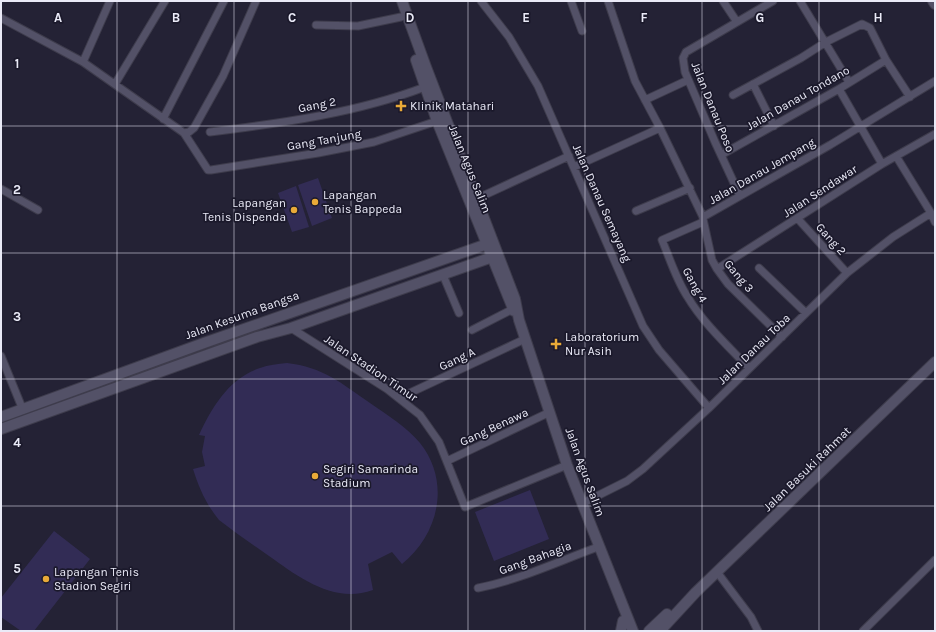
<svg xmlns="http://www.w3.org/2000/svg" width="936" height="632" font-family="Karla,sans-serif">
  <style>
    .green { fill: #322c55 }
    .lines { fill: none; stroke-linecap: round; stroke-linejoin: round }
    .street-casing { stroke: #3e3c4c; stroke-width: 9 }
    .secondary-casing { stroke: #3e3c4c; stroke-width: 12 }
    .street { stroke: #535167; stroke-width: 7 }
    .secondary { stroke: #535167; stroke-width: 10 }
    .grid { fill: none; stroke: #eaeaf7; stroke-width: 1; stroke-opacity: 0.55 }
    .poi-dot { fill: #e9aa38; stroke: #1b192b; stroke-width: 1.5 }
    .labels { text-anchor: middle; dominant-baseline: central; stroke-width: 3.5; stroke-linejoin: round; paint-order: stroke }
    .street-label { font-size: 12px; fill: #eaeaf7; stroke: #1b192b }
    .poi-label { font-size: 12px; fill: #eaeaf7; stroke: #1b192b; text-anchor: start }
    .grid-label { font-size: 13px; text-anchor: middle; font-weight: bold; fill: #eaeaf7; stroke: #1b192b; stroke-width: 3.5; stroke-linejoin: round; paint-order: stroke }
  </style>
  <rect width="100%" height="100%" fill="#242235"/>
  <!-- green -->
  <path class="green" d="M318 178 332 218 312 226 298 185Z
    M296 186 309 227 292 232 278 193Z
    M287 363C323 367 341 383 370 403 387 415 407 427 420 443 451 482 439 534 402 564L392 552 368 564 373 590C334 604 300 578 269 556 253 545 236 533 219 520 206 504 199 488 193 469L205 466 202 452 205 436 199 435C212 407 229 378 260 368 268 365 278 364 287 363Z
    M530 490 549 539 494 561 475 512Z
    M54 531 90 559 34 631H21L1 617V598Z"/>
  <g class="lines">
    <defs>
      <path id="street" d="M481 1 509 37 538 86 643 326 659 350 709 408
        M571 1 582 31
        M608 1 635 81 660 128
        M723 1 737 22
        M800 1 849 82
        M1 18 83 62 184 133 189 132 194 128 223 76 256 1
        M316 25 358 26 401 17
        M83 62 110 1
        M115 84 165 1
        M753 84 774 126
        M839 89 882 164
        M733 95 801 58 826 42 862 24 870 28 886 60 910 97
        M645 100 688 80
        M163 119 224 1
        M210 132C283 123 356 113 425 87
        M184 133 208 170H211L318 153 374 142 437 121
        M721 155 839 89 886 60
        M896 156 931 213
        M574 167 660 128 703 217 830 145 935 81
        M1 189 38 210
        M740 196 715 142 685 72 683 58 686 52 773 1
        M476 199 569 156
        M636 211 690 188
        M703 219 712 260 717 269 728 284 782 337
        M798 219 847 273
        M703 222 662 240C670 259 676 279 687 296 703 323 727 345 749 368
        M759 268 806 313
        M717 269 882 164 935 134
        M443 275 459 313
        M291 328 387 389 420 415 439 442 465 507 567 465
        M472 330 513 309
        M1 356 23 410
        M399 398 525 339
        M447 461 550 412
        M583 503 627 481 643 469 709 408 847 273 893 237 931 213 935 222
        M717 572 751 617 758 631
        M478 588C519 580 559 561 598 547
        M863 631 935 560"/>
      <path id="secondary" d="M402 1 426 67 515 299 519 320 567 465 633 631
        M933 1 935 4
        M416 60 437 121 514 311
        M1 417 204 343 493 242
        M1 429 257 337 291 328 498 255
        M621 631 623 621
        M649 631 667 614
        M660 631 696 592 935 362"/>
    </defs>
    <!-- street casing -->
    <use href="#street" class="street-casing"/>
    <!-- secondary casing -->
    <use href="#secondary" class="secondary-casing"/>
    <!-- street -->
    <use href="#street" class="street"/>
    <!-- secondary -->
    <use href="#secondary" class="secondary"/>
  </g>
  <!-- grid -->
  <path class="grid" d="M117 1V631M234 1V631M351 1V631M468 1V631M585 1V631M702 1V631M819 1V631M1 126H935M1 253H935M1 379H935M1 506H935"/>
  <!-- markers -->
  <g class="poi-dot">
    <path d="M399 100h4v4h4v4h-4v4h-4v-4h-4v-4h4z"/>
    <circle cx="315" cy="202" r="4"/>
    <circle cx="294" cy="210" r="4"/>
    <path d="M554 338h4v4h4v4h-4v4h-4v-4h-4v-4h4z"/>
    <circle cx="315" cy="476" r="4"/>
    <circle cx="46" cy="579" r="4"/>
  </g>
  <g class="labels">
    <!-- street labels -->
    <g class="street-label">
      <text transform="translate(798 98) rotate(-30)">Jalan Danau Tondano</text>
      <text transform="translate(317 105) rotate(-11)">Gang 2</text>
      <text transform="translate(713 107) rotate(68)">Jalan Danau Poso</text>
      <text transform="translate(324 140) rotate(-10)">Gang Tanjung</text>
      <text transform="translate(470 169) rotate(68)">Jalan Agus Salim</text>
      <text transform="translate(762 171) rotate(-30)">Jalan Danau Jempang</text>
      <text transform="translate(820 191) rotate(-33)">Jalan Sendawar</text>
      <text transform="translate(602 203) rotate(66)">Jalan Danau Semayang</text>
      <text transform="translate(831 239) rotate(48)">Gang 2</text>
      <text transform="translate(739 276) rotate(50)">Gang 3</text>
      <text transform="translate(695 285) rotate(61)">Gang 4</text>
      <text transform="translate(242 315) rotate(-20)">Jalan Kesuma Bangsa</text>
      <text transform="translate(754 349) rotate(-44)">Jalan Danau Toba</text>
      <text transform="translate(457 359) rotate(-25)">Gang A</text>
      <text transform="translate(371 368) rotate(34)">Jalan Stadion Timur</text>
      <text transform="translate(494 427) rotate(-25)">Gang Benawa</text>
      <text transform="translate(807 469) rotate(-44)">Jalan Basuki Rahmat</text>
      <text transform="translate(585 472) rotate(70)">Jalan Agus Salim</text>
      <text transform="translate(535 558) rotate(-20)">Gang Bahagia</text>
    </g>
    <!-- poi labels -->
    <g class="poi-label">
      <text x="410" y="106">Klinik Matahari</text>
      <text x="323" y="195">Lapangan<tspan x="323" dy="14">Tenis Bappeda</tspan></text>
      <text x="286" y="203" text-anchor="end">Lapangan<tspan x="286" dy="14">Tenis Dispenda</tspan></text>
      <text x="565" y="337">Laboratorium<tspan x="565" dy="14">Nur Asih</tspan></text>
      <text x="323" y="469">Segiri Samarinda<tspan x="323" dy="14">Stadium</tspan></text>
      <text x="54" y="572">Lapangan Tenis<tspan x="54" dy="14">Stadion Segiri</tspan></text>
    </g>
  </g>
  <g class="grid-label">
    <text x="58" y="22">A</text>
    <text x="176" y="22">B</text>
    <text x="292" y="22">C</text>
    <text x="410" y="22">D</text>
    <text x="526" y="22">E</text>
    <text x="644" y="22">F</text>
    <text x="760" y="22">G</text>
    <text x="878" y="22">H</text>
    <text x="17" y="68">1</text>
    <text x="17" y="194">2</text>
    <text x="17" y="321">3</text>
    <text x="17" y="447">4</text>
    <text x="17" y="573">5</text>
  </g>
  <!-- border -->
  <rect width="936" height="632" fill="none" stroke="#eaeaf7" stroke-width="4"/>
</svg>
